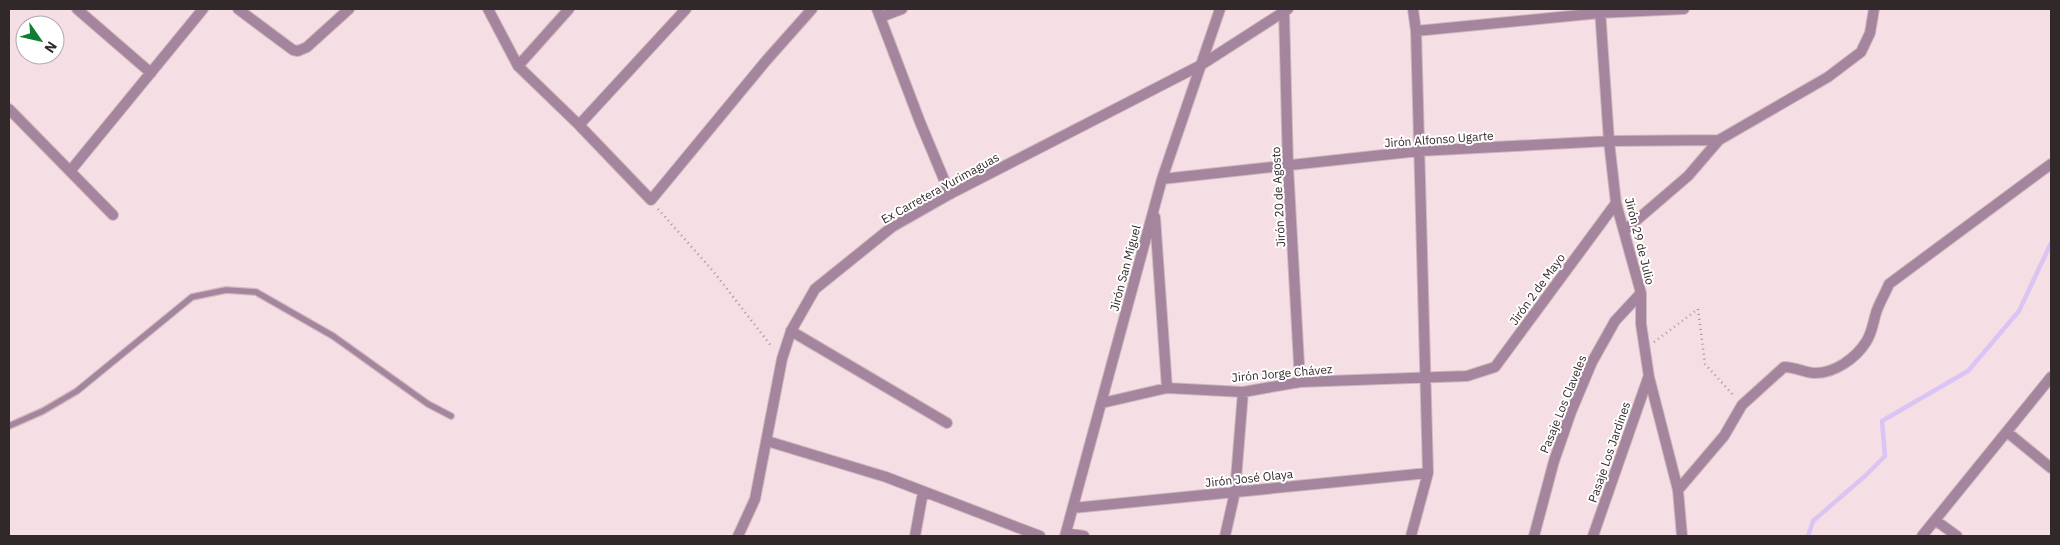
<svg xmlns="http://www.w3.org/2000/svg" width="2060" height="545" font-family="'IBM Plex Sans',sans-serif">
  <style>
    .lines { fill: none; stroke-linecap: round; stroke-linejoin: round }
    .stream { stroke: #d9c4f3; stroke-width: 4.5 }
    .service-casing { stroke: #cfbabf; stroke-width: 8 }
    .minor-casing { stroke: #cfbabf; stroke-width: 12 }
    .tertiary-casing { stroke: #cfbabf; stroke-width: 12 }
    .path { stroke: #a49397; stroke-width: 2.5; stroke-dasharray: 1 4; stroke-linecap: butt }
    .service { stroke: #a5859e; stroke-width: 5.5 }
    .minor { stroke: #a5859e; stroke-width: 10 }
    .tertiary { stroke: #a5859e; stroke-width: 10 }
    .labels { text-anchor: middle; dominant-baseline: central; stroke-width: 4; stroke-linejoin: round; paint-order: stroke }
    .street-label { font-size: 12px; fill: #31282a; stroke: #fff }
  </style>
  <rect width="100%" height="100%" fill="#f6dfe4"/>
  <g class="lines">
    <!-- stream -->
    <path class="stream" d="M1808 536 1813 521 1865 476 1885 456 1882 421 1968 371 2019 311 2051 243"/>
    <defs>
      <path id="service" d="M9 426 43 411 77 391 192 297 226 290 256 292 333 336 428 404 451 416"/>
      <path id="minor" d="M77 9 151 73
        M238 9 293 50 298 51 307 47 349 9
        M488 9 518 66 579 125 651 200 765 62 812 9
        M877 9 920 122 950 194
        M1600 9 1609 141 1616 203 1641 293V324L1649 377 1678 490 1682 536
        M1284 11 1288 166 1300 382
        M881 17 902 9
        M1416 31 1600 13 1684 9
        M518 66 569 9
        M9 109 113 215
        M579 125 686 9
        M71 170 203 9
        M1162 179 1419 151 1609 141 1719 140
        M1155 217 1167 388
        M1624 231 1688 176 1719 140 1828 77 1861 52 1870 33 1874 9
        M791 331 947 423
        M1102 403 1167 388 1243 392 1300 382 1467 376 1495 367 1616 203
        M2007 432 2051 468
        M767 441 886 477 1040 536
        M1678 490 1724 436 1742 405 1784 367C1796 367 1805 373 1814 373 1834 374 1856 358 1866 342 1872 333 1873 323 1876 313 1879 303 1885 294 1889 284L2051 164
        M1073 508 1428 473
        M1935 520 1957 536
        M1066 533 1084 536
        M915 536 923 492
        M1065 536 1162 179 1220 9
        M1225 536 1235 492 1243 392
        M1411 536 1428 473 1416 31 1413 9
        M1534 536 1554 461 1571 412 1592 362 1615 321 1641 293
        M1593 536 1648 378
        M1922 536 2051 377"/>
      <path id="tertiary" d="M738 536 755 499 782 359 791 331 815 289 892 227 950 194 1201 65 1288 9"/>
    </defs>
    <!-- service casing -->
    <use href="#service" class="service-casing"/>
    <!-- minor casing -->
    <use href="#minor" class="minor-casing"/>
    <!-- tertiary casing -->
    <use href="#tertiary" class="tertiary-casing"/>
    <!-- path -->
    <path class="path" d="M658 209 713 271 772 347
      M1654 342 1698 309 1705 364 1735 397"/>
    <!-- service -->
    <use href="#service" class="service"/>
    <!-- minor -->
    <use href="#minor" class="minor"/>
    <!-- tertiary -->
    <use href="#tertiary" class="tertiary"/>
  </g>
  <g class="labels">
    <!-- street labels -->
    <g class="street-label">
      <text transform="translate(1439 139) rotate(-4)">Jirón Alfonso Ugarte</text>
      <text transform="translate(940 188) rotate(-29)">Ex Carretera Yurimaguas</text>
      <text transform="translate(1278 197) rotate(-93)">Jirón 20 de Agosto</text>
      <text transform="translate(1640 241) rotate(76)">Jirón 29 de Julio</text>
      <text transform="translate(1125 268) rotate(-75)">Jirón San Miguel</text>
      <text transform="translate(1537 289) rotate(-54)">Jirón 2 de Mayo</text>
      <text transform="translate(1282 373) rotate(-5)">Jirón Jorge Chávez</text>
      <text transform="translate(1563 404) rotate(-68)">Pasaje Los Claveles</text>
      <text transform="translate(1609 452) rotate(-71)">Pasaje Los Jardines</text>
      <text transform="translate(1249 478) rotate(-6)">Jirón José Olaya</text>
    </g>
  </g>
  <!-- border -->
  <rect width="2060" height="545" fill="none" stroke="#31282a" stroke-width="20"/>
  <!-- north arrow -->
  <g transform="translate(40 40) rotate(124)"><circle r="24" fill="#ffffff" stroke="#ada9aa"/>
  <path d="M0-4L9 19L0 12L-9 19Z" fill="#0f7d33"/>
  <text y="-8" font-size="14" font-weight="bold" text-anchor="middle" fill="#31282a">N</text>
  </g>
</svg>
